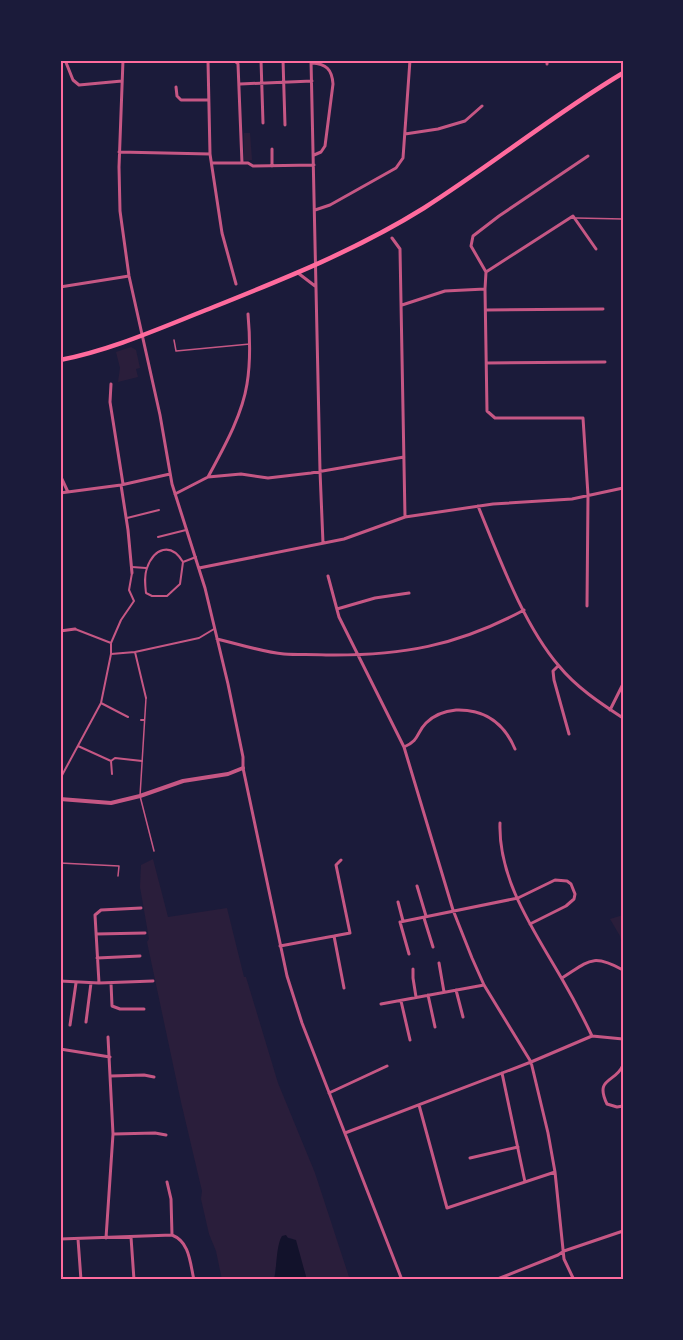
<svg xmlns="http://www.w3.org/2000/svg" width="683" height="1340" font-family="'Titillium Web',sans-serif">
  <style>
    .green { fill: #2a1e3b }
    .water { fill: #12122b }
    .lines { fill: none; stroke-linecap: round; stroke-linejoin: round }
    .service { stroke: #c65784; stroke-width: 1.5 }
    .pedestrian { stroke: #c65784; stroke-width: 2 }
    .minor { stroke: #c65784; stroke-width: 3 }
    .tertiary { stroke: #c65784; stroke-width: 4 }
    .primary { stroke: #ff6b9d; stroke-width: 4.5 }
    .neatline { fill: none; stroke: #ff6b9d; stroke-width: 2 }
  </style>
  <rect width="100%" height="100%" fill="#1b1b3a"/>
  <!-- green -->
  <path class="green" d="M244 133H250L252 160H244Z
    M131 347 136 350 140 368 136 369 138 377 118 382 120 368 116 352Z
    M153 859 168 917 227 908 244 977H246L278 1083 315 1173 350 1280H307L293 1239 286 1237 279 1247 274 1280H222L216 1251 209 1234 201 1199 202 1191 181 1102 147 942 149 939 140 887 141 865Z
    M623 915V945H622L620 936 610 919Z"/>
  <!-- water -->
  <path class="water" d="M286 1235 288 1238 296 1240 307 1280H296L294 1278 290 1280H274C277 1268 276 1245 282 1236Z"/>
  <g class="lines">
    <!-- service -->
    <path class="service" d="M576 218 623 219
      M174 340 176 351 250 344
      M146 698 140 796 154 851
      M60 863 119 866 118 876"/>
    <!-- pedestrian -->
    <path class="pedestrian" d="M127 518 159 510
      M158 537 186 530
      M183 562C171 542 154 548 147 568 144 576 145 584 146 593L152 596H167L180 584 183 562 196 557
      M132 567 146 568
      M75 629 111 643
      M135 652 146 698
      M111 654 135 652 199 638 214 629
      M101 703 128 717
      M141 720H144
      M78 746 111 761 112 774
      M111 761 115 758 142 761
      M60 779 101 703 111 654V643L121 620 134 601 129 590 132 573"/>
    <!-- minor -->
    <path class="minor" d="M65 60 73 80 79 85 122 81
      M123 60 119 167 120 211 129 276 160 415 172 484 205 588 228 684 243 757V768L287 976 302 1023 402 1280
      M261 60 263 123
      M283 60 285 125
      M311 60 320 471 323 543
      M312 63C326 64 332 69 333 84L325 146 321 152 314 155
      M547 64V60
      M240 84 312 81
      M176 87 177 96 181 100H209
      M405 134 438 129 465 121 482 106
      M119 152 210 154 222 233 236 284
      M210 154 208 61 234 60 238 64 242 163H212
      M242 163H248L253 166 314 165
      M272 166V149
      M315 210 330 205 396 168 403 158 410 60
      M392 238 400 249 405 517
      M486 272 485 289 487 411 495 418H583L588 495 587 606
      M486 272 471 246 473 236 499 216 588 156
      M486 272 573 216 596 249
      M298 273 315 286
      M60 287 129 276
      M402 305 445 291 485 289
      M486 310 603 309
      M487 363 605 362
      M111 384 110 402 123 484
      M60 475 68 492
      M208 477C223 449 242 416 247 384 251 360 250 337 248 314
      M121 485 128 530 132 573
      M60 493 121 485 170 474
      M175 494 208 477 241 474 268 478 311 473 404 457
      M478 506C499 557 523 624 559 666 576 687 600 703 623 718
      M199 568 344 539 405 517 493 504 572 499 623 488
      M328 576 339 617 404 747 453 910 472 958 484 985 531 1062 548 1133 555 1172 564 1259 574 1280
      M337 609 375 598 409 593
      M60 631 75 629
      M217 639C239 644 262 652 284 654 298 655 312 654 326 655 401 656 457 646 524 610
      M558 666 553 671 554 680 569 734
      M610 710 623 684
      M404 747C420 740 416 733 426 723 434 715 445 711 456 710 484 709 504 723 515 749
      M500 823C498 880 535 932 562 979 573 998 583 1017 592 1036
      M417 886 426 916
      M398 902 403 921
      M424 918 433 947
      M96 934 145 933
      M334 936 350 933 336 865 341 860
      M280 946 334 936 344 988
      M409 954 400 922 518 898 555 880 567 881 571 884 575 894 574 899 566 906 530 924
      M97 958 140 956
      M439 963 444 992
      M413 969V978L416 997
      M562 978C589 961 592 953 623 970
      M60 981 99 983 153 981
      M99 983 95 915 101 910 141 908
      M111 983 112 1006 120 1009H144
      M456 990 463 1017
      M428 995 435 1027
      M401 1001 410 1040
      M381 1004 484 985
      M86 1022 91 983
      M70 1025 76 983
      M60 1049 110 1057
      M623 1065C616 1083 594 1077 607 1104L617 1107 623 1106
      M502 1073 525 1182
      M111 1076 144 1075 154 1077
      M329 1093 387 1066
      M419 1105 447 1208 555 1172
      M345 1133 531 1062 592 1036 623 1039
      M114 1134 155 1133 166 1135
      M470 1158 518 1147
      M167 1182 171 1199 172 1235
      M131 1237 134 1280
      M106 1238 113 1134 108 1037
      M60 1239 172 1235C190 1242 190 1263 194 1280
      M78 1239 81 1280
      M495 1280 558 1255 564 1251 623 1231"/>
    <!-- tertiary -->
    <path class="tertiary" d="M60 799 111 803 140 796 183 781 228 774 243 768"/>
    <!-- primary -->
    <path class="primary" d="M60 360C111 350 158 329 206 310 281 280 355 251 424 208 492 165 554 114 623 73"/>
  </g>
  <!-- border -->
  <rect width="683" height="1340" fill="none" stroke="#1b1b3a" stroke-width="123"/>
  <rect x="62" y="62" width="560" height="1216" class="neatline"/>
</svg>
